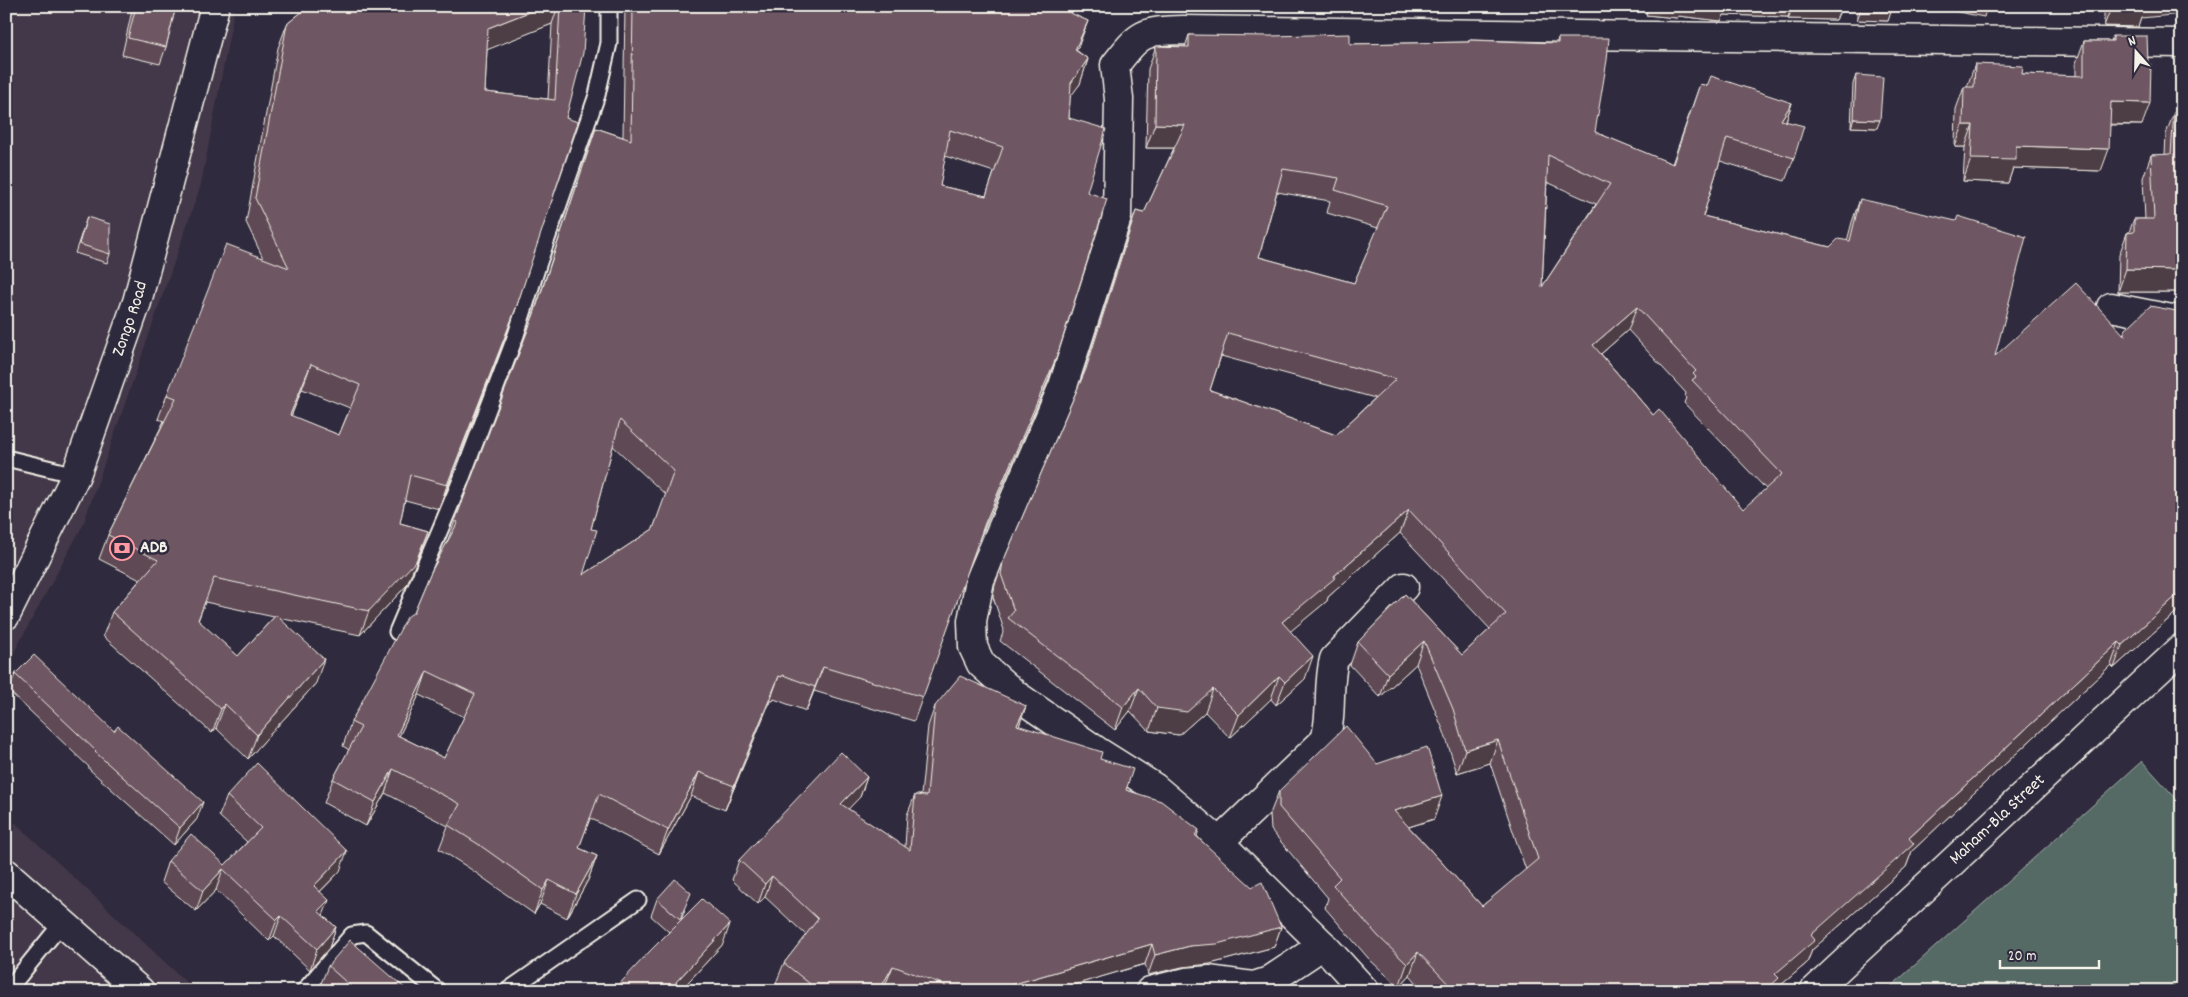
<svg xmlns="http://www.w3.org/2000/svg" width="2188" height="997" font-family="Dekko,sans-serif">
  <style>
    .built { fill: #423748 }
    .green { fill: #546a65; stroke: #a4aea6 }
    .lines { fill: none; stroke-linecap: round; stroke-linejoin: round }
    .service-casing { stroke: #f4f1e8; stroke-width: 19 }
    .minor-casing { stroke: #f4f1e8; stroke-width: 31 }
    .tertiary-casing { stroke: #f4f1e8; stroke-width: 31 }
    .service { stroke: #2f2a3d; stroke-width: 15 }
    .minor { stroke: #2f2a3d; stroke-width: 28 }
    .tertiary { stroke: #2f2a3d; stroke-width: 28 }
    .wall { fill: #5f4a54; stroke: #f4f1e8; fill-rule: evenodd }
    .shaded-wall { fill: #4d3c45; stroke: #f4f1e8 }
    .building { fill: #6e5662; stroke: #f4f1e8; fill-rule: evenodd }
    .labels { text-anchor: middle; dominant-baseline: central; stroke-width: 5; stroke-linejoin: round; paint-order: stroke }
    .street-label { font-size: 18px; fill: #f4f1e8; stroke: #2f2a3d }
    .poi-label { font-size: 18px; font-weight: bold; fill: #f4f1e8; stroke: #2f2a3d; text-anchor: start }
  </style>
  <rect width="100%" height="100%" fill="#2f2a3d"/>
  <filter id="ink" filterUnits="userSpaceOnUse"><feTurbulence type="fractalNoise" baseFrequency=".02" numOctaves="2"/><feDisplacementMap in="SourceGraphic" scale="10" xChannelSelector="R" yChannelSelector="G"/><feConvolveMatrix kernelMatrix="1 2 1 2 8 2 1 2 1" color-interpolation-filters="sRGB"/></filter>
  <g filter="url(#ink)">
    <!-- built -->
    <path class="built" d="M6 6H235L201 185 83 525 6 667Z
      M6 814 196 991H6Z"/>
    <!-- green -->
    <path class="green" d="M2142 761 2182 805V991H1886Z"/>
    <g class="lines">
      <defs>
        <path id="service" d="M6 458 76 475
          M397 632 461 480 516 335 539 262 597 95 609 43V6
          M7 991 62 923
          M304 991 352 935 366 933 438 991
          M507 991 638 900"/>
        <g id="minor">
          <path d="M2111 307 2182 321"/>
          <path d="M1219 842 1325 740C1333 714 1327 686 1334 659L1404 587"/>
          <path d="M1150 991 1186 982 1210 980 1254 986 1269 981 1323 945"/>
          <path d="M1365 991 1323 945 1219 842 1154 787 1097 751 1016 695 981 664 973 647 972 621 980 580 1063 386 1117 217 1119 99 1115 65C1140 33 1142 31 1183 30L2182 43"/>
          <path id="s1" d="M1814 991 2182 648"/>
        </g>
        <g id="tertiary">
          <path id="s2" d="M6 615 76 475 137 302 215 6"/>
          <path d="M6 873 140 991"/>
        </g>
      </defs>
      <!-- service casing -->
      <use href="#service" class="service-casing"/>
      <!-- minor casing -->
      <use href="#minor" class="minor-casing"/>
      <!-- tertiary casing -->
      <use href="#tertiary" class="tertiary-casing"/>
      <!-- service -->
      <use href="#service" class="service"/>
      <!-- minor -->
      <use href="#minor" class="minor"/>
      <!-- tertiary -->
      <use href="#tertiary" class="tertiary"/>
    </g>
    <!-- wall -->
    <path class="wall" d="M133 6H176L166 47 160 64 122 55Z
      M309 6H586L566 118 516 308 507 332 439 509 405 500 400 523 428 531 419 555 407 585 360 635 279 618 316 683 248 759 216 728 212 733 103 636 112 612 140 580 99 559 108 535 164 421 158 419 167 395 263 258 246 222 278 48 287 24ZM552 24 548 99 485 92 487 49ZM302 389 350 408 339 435 291 416ZM205 602 274 617 238 656 198 621Z
      M625 6H1058L1057 8 1088 21 1076 50 1088 59 1080 84 1070 96 1069 118 1087 192 1048 381 977 545 914 721 814 691 806 711 774 699 773 701H770L725 810 691 796 659 854 590 818 579 848 597 856 588 880 567 918 540 904 534 914 469 868 439 849 448 826 385 793 366 826 324 803 333 779 349 750 343 746 351 722 414 612 447 542 528 330 596 128 623 137ZM945 156 994 172 986 196 940 186ZM613 446 666 495 653 529 583 575 591 529ZM419 695 464 717 444 758 399 736Z
      M1646 6H1842L1836 20 1788 19V17L1724 15 1721 21 1678 16 1677 18 1646 15Z
      M1857 6H1892L1888 21 1857 20Z
      M1954 6H1987L1984 17 1953 11Z
      M2104 6H2182L2141 18 2138 27 2104 26Z
      M1189 35 1350 44 1469 42V40L1557 42 1558 38 1595 132 1672 164 1700 84 1707 86 1792 103 1786 121 1794 158 1785 181 1720 161 1703 216 1830 247 1847 241 1852 222 1860 199 1995 356 2123 335 2125 330 2182 607 2114 668 2111 665 1912 851 1906 867 1812 950 1807 963 1774 991H1424L1410 975 1399 987 1369 959 1325 908 1328 898 1271 830 1270 814 1279 791 1377 764 1434 819 1409 827 1482 906 1526 870 1490 763 1457 773 1444 732 1416 664 1380 697 1350 665 1358 642 1405 594 1462 655 1490 629 1400 533 1328 597 1327 601 1290 631 1305 679 1276 705 1271 699 1230 738 1205 712 1179 735 1149 731 1130 711 1115 730 1000 641 1004 630 993 597 995 585 1003 562 1082 378 1128 234 1136 211 1144 213 1174 148H1146L1148 69 1156 46 1185 47ZM1547 182 1596 204 1542 287ZM1277 192 1330 201 1327 213 1378 228 1354 283 1259 257ZM1628 330 1686 393 1685 397 1686 398 1684 403 1766 489 1743 509 1653 415 1601 354ZM1221 356 1375 398 1336 435 1210 390Z
      M2113 36 2142 125H2110L2101 171 2013 168 2008 183 1963 181 1965 147H1955L1956 109 1964 87H1967L1975 64 2022 74 2076 76V63L2084 41H2111Z
      M1856 75 1877 128 1851 127 1853 84Z
      M2174 112H2182V292H2118L2119 255 2127 233 2129 232 2134 219H2145L2143 178 2151 155H2165L2166 134Z
      M87 217 110 254 107 263 75 253Z
      M15 674 197 819 174 845 89 769V767L9 691Z
      M935 706H1026L1019 726 1100 759 1126 790 1199 830 1197 836 1281 927 1274 947 1210 964 1182 967 1148 975 1145 964 1053 991H898L885 986 883 991H785L776 983 784 963 806 935 765 897 758 904 732 880 739 860 867 777 860 797 848 809 905 847 907 815 915 795H921L928 726Z
      M227 796 340 871 320 892 323 916 336 927 329 948 310 970 274 936 269 941 216 890 196 911 161 882 168 861 225 865 247 842 219 816Z
      M657 899 685 910 681 920 723 944 681 990 669 932 651 916Z
      M328 966 408 991H326L320 986Z"/>
    <!-- shaded-wall -->
    <path class="shaded-wall" d="M544 6H558L552 24 479 53 488 28Z
      M1224 6H1253L1252 10 1223 8Z
      M1649 6H1792L1788 17 1724 15 1721 21 1678 16 1677 18 1646 15Z
      M1793 6H1842L1836 20 1788 19Z
      M2142 6H2182V14L2141 18 2138 27 2104 26 2111 8Z
      M1860 12H1891L1888 21 1857 20Z
      M1088 21 1079 45 1066 74 1075 50Z
      M1088 59 1080 84 1062 108 1071 83Z
      M2111 102 2150 103 2142 125 2103 124Z
      M1792 103 1784 126 1781 120Z
      M1854 119 1880 120 1877 128 1851 127Z
      M1155 124 1185 125 1177 148H1146Z
      M1963 125H1973L1965 147H1955Z
      M2016 146 2109 149 2101 171 2013 168 2008 183 1963 181 1971 159Z
      M2126 269 2182 270V292H2118Z
      M1637 307 1628 330 1585 368 1593 345Z
      M516 308 507 332 439 509 447 485Z
      M1057 356 1048 381 976 547 985 523Z
      M311 364 302 389 282 439 290 415Z
      M1409 510 1400 533 1328 597 1327 601 1274 645 1282 622Z
      M428 531 419 555 407 585 360 635 369 611Z
      M2182 591V607L2114 668 2122 645Z
      M1424 641 1416 664 1380 697 1388 674Z
      M2119 642 2111 665 1912 851 1906 867 1812 950 1807 963 1774 991H1765L1775 974 1811 935 1909 838Z
      M1313 656 1305 679 1276 705 1285 682Z
      M324 659 316 683 248 759 257 735Z
      M823 667 814 691 806 711 815 687Z
      M427 671 419 695 388 759 397 735Z
      M779 676 770 701 725 810 734 786Z
      M1279 676 1271 699 1230 738 1239 715Z
      M1139 688 1130 711 1115 730 1123 707Z
      M1213 689 1205 712 1179 735 1149 731 1157 708Z
      M225 704 216 728 212 733 221 709Z
      M1026 706 1019 726 1017 725Z
      M1498 740 1490 763 1457 773 1465 750Z
      M393 769 385 793 366 826 375 802Z
      M699 772 691 796 659 854 668 830Z
      M867 777 860 797 833 825 841 804Z
      M1442 796 1434 819 1386 834 1394 811Z
      M203 802 197 819 174 845 180 828Z
      M347 851 340 871 306 906 314 886Z
      M597 856 588 880 567 918 576 894Z
      M223 869 216 890 196 911 203 891Z
      M772 876 765 897 758 904 765 884Z
      M549 880 540 904 534 914 543 890Z
      M329 900 321 921 318 911Z
      M281 916 274 936 269 941 277 920Z
      M730 924 723 944 680 991 676 982Z
      M336 927 329 948 310 970 317 949Z
      M1281 927 1274 947 1210 964 1182 967 1148 975 1155 955 1190 946Z
      M1152 944 1145 964 1053 991H990Z
      M1418 952 1410 975 1399 987 1407 964Z
      M893 966 883 991H879Z"/>
    <!-- building -->
    <path class="building" d="M136 6H176L166 47 128 38Z
      M309 6H362L368 7V6H544L488 28 485 92 555 100 560 6H586L583 53 566 118 578 122 516 308 447 485 410 475 400 523 428 531 416 561 369 611 214 578 198 620 238 656 276 615 324 659 257 735 225 704 221 709 112 612 158 560 108 535 176 398 167 395 226 244 289 268 255 198 287 24ZM311 364 360 385 339 435 290 415Z
      M633 6H1055L1088 21 1075 50 1088 59 1071 83 1069 118 1106 129 1087 192 1107 199 1057 356 985 523 923 697 823 667 815 687 783 675 782 677 779 676 734 786 699 772 668 830 599 794 579 848 597 856 576 894 549 880 543 890 478 844 448 825 460 804 393 769 375 802 333 779 361 727 351 722 407 617 414 612 430 574 458 522 455 521 534 314 596 128 631 140ZM950 130 1003 147 986 196 940 186ZM620 420 674 471 653 529 583 575 597 530 591 529ZM427 671 475 694 444 758 397 735Z
      M1860 6H1892L1891 12H1860Z
      M1976 6H1987V9Z
      M2111 6H2145V8H2111Z
      M1350 34V44L1469 42V40L1558 43V38H1609L1607 60 1595 132 1673 164 1700 84 1707 86 1711 76 1792 103 1781 120 1804 126 1794 158 1727 138 1703 216 1830 247 1838 239 1850 241 1860 199 1956 221 1958 216 2026 237 1995 356 2076 283 2125 336V330L2150 306 2182 312V591L2122 645 2119 642 1909 838 1914 844 1811 935 1815 940 1775 974 1779 978 1765 991H1455L1418 952 1407 964 1378 936 1333 885 1340 878 1279 807V791L1346 726 1377 764 1427 747 1442 796 1394 811 1482 906 1538 859 1498 740 1465 750 1453 709 1424 641 1388 674 1358 642 1405 594 1462 655 1506 614 1409 510 1334 576 1335 578 1282 622 1313 656 1285 682 1279 676 1239 715 1213 689 1187 712 1157 708 1139 688 1123 707 1008 618 1014 611 1001 574 1003 562 1086 369 1136 211 1144 213 1185 125 1155 124 1156 46 1189 47V35L1270 36ZM1548 155 1610 184 1542 287ZM1283 169 1339 178 1335 190 1387 206 1354 283 1259 257ZM1637 307 1696 371 1693 374 1696 377 1692 380 1782 474 1743 509 1659 409 1653 415 1593 345ZM1228 333 1396 379 1336 435 1210 390Z
      M2113 36H2147L2148 64H2151L2150 103 2111 102 2109 149 2016 146V160L1971 159 1973 125H1963L1964 87H1974L1975 64 2023 66 2022 74 2084 76V41H2113Z
      M1856 75 1883 77 1880 120 1854 119Z
      M2174 112H2182V270L2126 269 2127 233 2134 232V219H2154L2151 155 2171 154Z
      M87 217 110 224V254L79 244Z
      M34 655 114 731 118 726 203 802 180 828 95 752 96 751 15 674Z
      M960 676 1026 706 1017 725 1102 752 1100 759 1133 769 1126 790 1161 801 1199 830 1195 835 1252 887 1262 882 1281 927 1217 944 1190 946 1155 955 1152 944 990 991H945V985L893 966 879 991H804L810 984 784 963 818 919 772 876 765 884 739 860 841 752 867 777 841 804 910 850 915 795 927 796 935 706Z
      M257 763 347 851 314 886 329 900 318 911 336 927 317 949 281 916 277 920 223 869 203 891 168 861 191 834 225 865 261 828 227 796Z
      M675 879 691 893 680 919 657 899Z
      M702 899 730 924 676 982 681 991H613L649 952Z
      M350 940 408 991H356L328 966Z
      M1245 983 1251 991H1236Z"/>
  </g>
  <!-- icons -->
  <defs>
    <symbol id="bank-ring" viewBox="-11 -11 22 22"><circle r="9.5" fill="#2f2a3d" stroke="#ff9aa2" stroke-width="1.5"/><path d="M-6-4H6V4H-6ZM0-2.3a2.3 2.3 0 1 0 0 4.6a2.3 2.3 0 1 0 0-4.6Z" fill="#ff9aa2"/></symbol>
  </defs>
  <g fill-rule="evenodd">
    <use href="#bank-ring" x="108" y="534" width="28" height="28"/>
  </g>
  <g class="labels">
    <!-- street labels -->
    <g class="street-label">
      <text stroke="none"><textPath href="#s2" startOffset="322">Zongo Road</textPath></text>
      <text stroke="none"><textPath href="#s1" startOffset="251">Maham-Bla Street</textPath></text>
    </g>
    <!-- poi labels -->
    <g class="poi-label">
      <text x="140" y="548">ADB</text>
    </g>
  </g>
  <!-- margin -->
  <rect width="2188" height="997" fill="none" stroke="#2f2a3d" stroke-width="25"/>
  <rect x="12" y="12" width="2163" height="972" fill="none" stroke="#f4f1e8" stroke-width="2" filter="url(#ink)"/>
  <!-- north arrow -->
  <g transform="translate(2136 52) rotate(340)" stroke="#2f2a3d" stroke-width="4" paint-order="stroke">
  <path d="M0-4L9 19L0 12L-9 19Z" fill="#f4f1e8"/>
  <text y="-8" font-size="14" font-weight="bold" text-anchor="middle" fill="#f4f1e8">N</text>
  </g>
  <!-- scale -->
  <path d="M2000 960v8h99v-8" fill="none" stroke="#f4f1e8" stroke-width="2.5"/>
  <text x="2008" y="960" font-size="15" fill="#f4f1e8" stroke="#2f2a3d" stroke-width="4" paint-order="stroke">20 m</text>
</svg>
